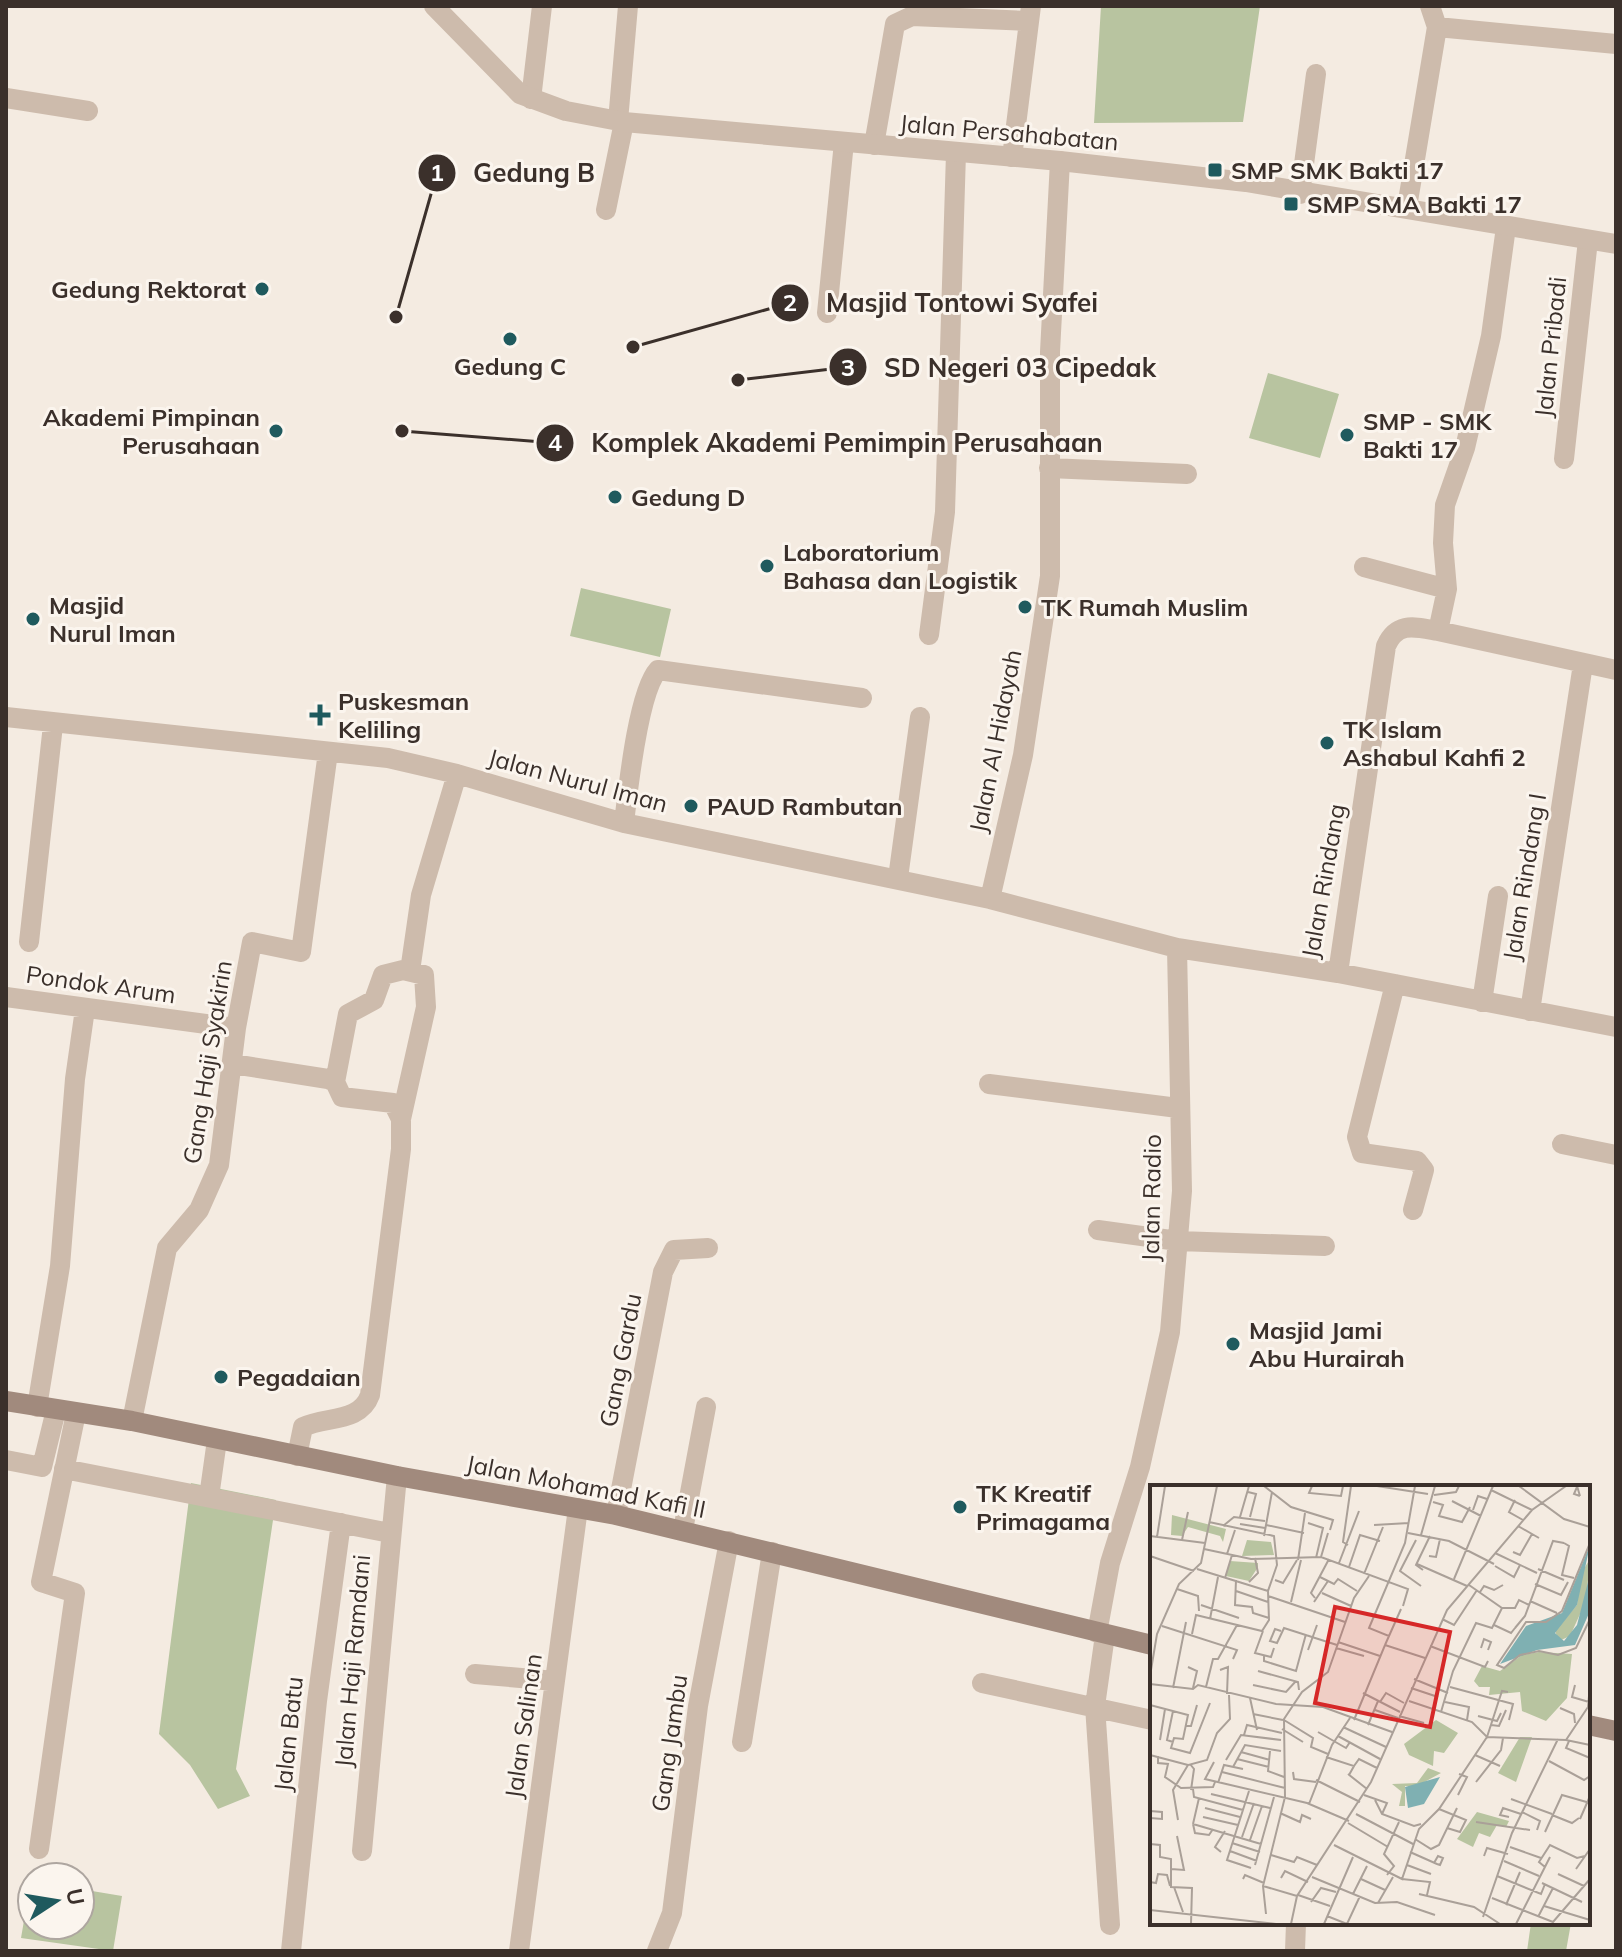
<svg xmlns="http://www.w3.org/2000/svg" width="1622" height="1957" font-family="Mulish,sans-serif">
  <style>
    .green { fill: #b8c4a0 }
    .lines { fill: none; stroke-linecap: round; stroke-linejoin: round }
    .minor { stroke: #cdbbac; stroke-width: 20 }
    .tertiary { stroke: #cdbbac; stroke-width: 20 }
    .secondary { stroke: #a18a7d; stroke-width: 20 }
    .poi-dot { fill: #1f5a5e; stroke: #fbf5ee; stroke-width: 3 }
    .labels { text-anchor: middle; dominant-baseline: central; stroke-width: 6; stroke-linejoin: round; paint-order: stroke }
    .street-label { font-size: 24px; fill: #3b302b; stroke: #fbf5ee }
    .poi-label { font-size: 24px; font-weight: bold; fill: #3b302b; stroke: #fbf5ee; text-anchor: start }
    .inset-road { fill: none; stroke: #aaa098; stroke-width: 2 }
    .view { fill: #d62828; fill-opacity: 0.15; stroke: #d62828; stroke-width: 4 }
    .inset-edge { fill: none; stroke: #3b302b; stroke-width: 4 }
    .leader { fill: none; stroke: #3b302b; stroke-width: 3 }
    .callout-dot { fill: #3b302b; stroke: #fbf5ee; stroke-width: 3 }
    .mark-label { font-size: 24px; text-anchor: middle; font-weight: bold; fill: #fff }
    .callout-label { font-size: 26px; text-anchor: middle; font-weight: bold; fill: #3b302b; stroke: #fbf5ee; stroke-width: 6; stroke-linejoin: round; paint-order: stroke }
  </style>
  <rect width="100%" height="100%" fill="#f4ebe1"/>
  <!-- green -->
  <path class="green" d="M1101 6H1260L1243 122 1094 123Z
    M1268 373 1339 394 1320 458 1249 438Z
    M581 588 671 609 660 657 570 636Z
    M191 1483 276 1500 236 1769 250 1796 218 1809 190 1765 159 1734Z
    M31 1880 32 1925H80V1889L122 1896 113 1951 21 1938Z
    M1531 1923H1571L1566 1951H1527Z"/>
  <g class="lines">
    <!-- minor -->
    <path class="minor" d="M1437 27 1616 44
      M6 98 88 111
      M531 99 542 6
      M618 121 628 6
      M874 145 895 24 912 16 1029 21
      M1012 157 1031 6
      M1300 194 1316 74
      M1407 207 1437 27 1430 6
      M606 210 624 122
      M827 313 844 142
      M1564 459 1588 240
      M1049 468 1187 474
      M1364 567 1447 589 1438 631
      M1447 589 1443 543 1445 505 1465 448 1491 336 1506 227
      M929 635 945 512 956 153
      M6 717 388 758 457 774 624 823 990 899 1177 948 1182 1191 1170 1332 1140 1467 1110 1563 1097 1633
      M624 823C628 790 638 692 658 670L862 698
      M898 878 920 717
      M990 899 1023 755 1050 576V352L1060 161
      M29 942 53 725
      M1177 948 1338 973 1386 646C1397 621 1415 627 1438 631L1616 670
      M410 971 421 895 457 774
      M1338 973 1616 1027
      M1395 984 1357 1137 1362 1153 1417 1161 1424 1170 1413 1210
      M6 997 236 1028
      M1482 1002 1498 896
      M1530 1011 1583 664
      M233 1064 328 1079 335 1082 342 1097 393 1103 401 1119V1149L370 1395C360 1423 326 1416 303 1427L297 1456
      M335 1082 348 1014 374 1000 383 975 403 970 424 975 426 1007 401 1119
      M989 1084 1178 1108
      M1562 1144 1616 1155
      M1098 1230 1178 1241 1325 1246
      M37 1407 60 1266 75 1079 85 1009
      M132 1421 167 1248 199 1210 219 1165 236 1028 252 942 301 952 328 752
      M6 1460 42 1467 56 1410
      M64 1469 390 1533
      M209 1497 217 1440
      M616 1515 663 1272 674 1250 708 1248
      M683 1530 706 1407
      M1105 1635 1095 1706 1110 1925
      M475 1674 555 1681
      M982 1683 1152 1720
      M742 1742 772 1552
      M39 1849 75 1593 41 1582 76 1413
      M362 1851 397 1476
      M291 1951 317 1701 341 1523
      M519 1951 578 1508
      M657 1951 672 1913 698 1706 729 1541
      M1295 1951 1296 1923"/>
    <!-- tertiary -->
    <path class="tertiary" d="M434 6 520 94 566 111 624 122 1060 161 1246 182 1616 244"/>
    <!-- secondary -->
    <path class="secondary" d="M6 1401 132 1421 397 1476 616 1515 1152 1645
      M1588 1725 1616 1731"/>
  </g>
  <!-- markers -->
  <g class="poi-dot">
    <rect x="1207" y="162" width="16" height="16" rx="4"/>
    <rect x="1283" y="196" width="16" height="16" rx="4"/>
    <circle cx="262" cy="289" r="8"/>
    <circle cx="510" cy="339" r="8"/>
    <circle cx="276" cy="431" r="8"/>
    <circle cx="1347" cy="435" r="8"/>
    <circle cx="615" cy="497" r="8"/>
    <circle cx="767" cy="566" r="8"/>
    <circle cx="1025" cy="607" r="8"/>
    <circle cx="33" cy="619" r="8"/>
    <path d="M316 703h8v8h8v8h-8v8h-8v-8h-8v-8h8z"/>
    <circle cx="1327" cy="743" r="8"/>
    <circle cx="691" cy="806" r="8"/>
    <circle cx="1233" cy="1344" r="8"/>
    <circle cx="221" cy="1377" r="8"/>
    <circle cx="960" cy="1507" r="8"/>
  </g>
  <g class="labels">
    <!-- street labels -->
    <g class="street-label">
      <text transform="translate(1009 132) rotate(5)">Jalan Persahabatan</text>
      <text transform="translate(1550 347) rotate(-84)">Jalan Pribadi</text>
      <text transform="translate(995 741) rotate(-79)">Jalan Al Hidayah</text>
      <text transform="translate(578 780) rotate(15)">Jalan Nurul Iman</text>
      <text transform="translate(1524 877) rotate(-81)">Jalan Rindang I</text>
      <text transform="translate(1323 881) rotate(-80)">Jalan Rindang</text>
      <text transform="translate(101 984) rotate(8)">Pondok Arum</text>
      <text transform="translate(207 1062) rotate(-81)">Gang Haji Syakirin</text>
      <text transform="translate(1151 1198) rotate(-89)">Jalan Radio</text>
      <text transform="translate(620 1360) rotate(-79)">Gang Gardu</text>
      <text transform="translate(586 1486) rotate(11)">Jalan Mohamad Kafi II</text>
      <text transform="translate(352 1661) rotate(-85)">Jalan Haji Ramdani</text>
      <text transform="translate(523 1726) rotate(-82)">Jalan Salinan</text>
      <text transform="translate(288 1734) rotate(-84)">Jalan Batu</text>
      <text transform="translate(669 1743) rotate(-82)">Gang Jambu</text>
    </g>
    <!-- poi labels -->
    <g class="poi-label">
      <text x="1231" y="170">SMP SMK Bakti 17</text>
      <text x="1307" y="204">SMP SMA Bakti 17</text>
      <text x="246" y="289" text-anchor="end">Gedung Rektorat</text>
      <text x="510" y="366" text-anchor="middle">Gedung C</text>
      <text x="260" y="417" text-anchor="end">Akademi Pimpinan<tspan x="260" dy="28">Perusahaan</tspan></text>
      <text x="1363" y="421">SMP - SMK<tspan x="1363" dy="28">Bakti 17</tspan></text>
      <text x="631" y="497">Gedung D</text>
      <text x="783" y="552">Laboratorium<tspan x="783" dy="28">Bahasa dan Logistik</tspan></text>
      <text x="49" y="605">Masjid<tspan x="49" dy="28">Nurul Iman</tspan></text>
      <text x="1041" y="607">TK Rumah Muslim</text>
      <text x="338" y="701">Puskesman<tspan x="338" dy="28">Keliling</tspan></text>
      <text x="1343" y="729">TK Islam<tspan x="1343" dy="28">Ashabul Kahfi 2</tspan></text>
      <text x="707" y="806">PAUD Rambutan</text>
      <text x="1249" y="1330">Masjid Jami<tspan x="1249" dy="28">Abu Hurairah</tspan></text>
      <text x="237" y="1377">Pegadaian</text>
      <text x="976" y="1493">TK Kreatif<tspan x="976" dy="28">Primagama</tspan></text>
    </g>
  </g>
  <!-- overview -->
  <g transform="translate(1150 1485)">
    <rect width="440" height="440" fill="#f4ebe1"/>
    <path d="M22 30 76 44 73 57 70 51 38 42 32 51 21 50ZM97 55 121 57 124 70 92 71ZM440 74 436 116 420 151 409 156 405 146 427 120 430 90ZM80 76 108 78V82L99 96 76 91ZM389 167 422 169 417 213 396 236 372 226 370 207 339 210 340 202H329L324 196 332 181 350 186 372 170ZM286 235 308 248 294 268 284 266 283 281 259 270 254 259ZM370 252H382L366 297 348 288ZM278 283 291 288 267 301H255V321H249L252 307 242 299 267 298ZM327 327 359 336 356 342 347 340 340 352 329 348 323 362 307 354Z" fill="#b8c4a0"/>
    <path d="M440 60 427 120 405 148 414 156 427 140 440 89V126L425 160 387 165 350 179 376 141 412 128ZM290 292 274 319 258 323 255 302Z" fill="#7fb0b2"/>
    <path class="inset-road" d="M114 1 141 22 183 35 180 45M162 1 159 8 191 11 193 1M227 1 278 9M369 1 414 34 440 42M341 5 382 25M98 7 106 9 100 32M284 10 306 7 309 1M430 11 424 9 427 2V1L430 11M365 15 359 27 373 35M302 16 331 31M283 17 293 20 289 31 312 37 320 22M323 25 328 11 337 14M90 32 99 1M158 38 173 43 166 73M90 39 115 43M116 40 154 48M224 40 259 38M73 41 84 32 115 36M368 41 389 53M258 48 299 56 344 79M271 50 285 1M0 51 55 58M114 51 122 7M7 52 15 1M32 55 38 27M266 55 250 86 271 101M414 58 419 61 412 90 424 93M440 58 412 126 396 137H376L347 180 354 183 370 170 389 166 408 170 426 163 440 134M198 60 193 57 201 1M54 64 101 74 171 72 258 104 253 121M363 67 370 70 382 49M345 68 387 88M77 69 85 45M0 71 44 86M279 71 286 72 290 54M171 72 178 48M148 75 155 28M189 78 209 26M267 79 317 101M345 81 364 92 370 80M199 82 210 50 230 56M47 84 118 106M388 84 414 95M273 85 266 80 280 51M214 89 233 42M170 92 184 99 188 94 207 106M75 93 82 70M304 94 343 1M86 95 85 120 102 122 103 128 119 133M125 95 133 98 147 75M99 97 108 88 105 73M385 99 411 110 418 97M319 100 352 123H365L369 115 379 120M27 104 48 111 49 126M86 106 118 117M330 107 334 101 344 105 353 100M172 108 201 121M118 111 195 137M165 113 161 108 179 74M380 116 407 128M141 117 151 75M164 117 178 96M51 120 89 133M60 134 68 92M292 134 304 140 327 105M344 140 361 148 365 143M12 141 87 165 83 174M365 143 375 131 403 56 414 58M113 146 105 168 121 172 124 163M131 146 125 144 120 156 127 158 134 143 187 160M42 149 46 130 112 146 119 135 118 106 127 80 124 51 59 37M239 151 251 124M188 157 230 171M235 160 239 151 219 143 255 58 265 1M280 161 335 182 338 176M186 163 214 171M331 163 334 154 341 157 338 165M158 165 167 140M114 171V176L146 186 156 149M38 182 47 186 43 203M70 185 78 182 77 209M108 186 148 197 149 205M0 191 7 149 29 99 51 78 67 1M264 194 298 208M0 199 43 204 48 200 126 219 173 222 242 247M103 200 136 207 146 196M425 200 422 212 439 217M56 202 63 174H68L87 140M300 202 363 219 359 235M23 203 36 137M261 203 288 212M213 208 250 227M100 213 107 245M259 216 322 237 337 252 352 206 358 207M230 217 236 208 254 218M295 217 319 222 317 235M0 220 38 230 33 254 24 253 21 263 40 268 60 218M410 223 424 229 425 238M225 225 248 233M291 227 303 186 326 138 342 143 352 123M103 229 133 235M249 231 274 238M328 231 347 236 351 228M134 235 163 253 161 262 178 269M204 235 235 160 275 173M218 240 228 216M341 240 349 241 356 225M36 241H41L47 220M193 242 236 262M132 244 153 257M168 247 196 263 200 257M94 250 97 240 132 248M188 251 230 274M10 255 15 224M416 255 440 260M419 256 416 263 440 273M23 257 17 255 23 226M120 266 118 286 134 292M91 267 120 275M0 270 38 280M325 270 350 281M8 271V278L18 279 15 292 31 303 63 302 65 297M176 272 204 281 199 290M87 274 119 282M76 275 91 250 131 255M399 276 434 295 440 291M64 277 55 294 157 318 199 336M40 279 44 284 41 305M204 281 209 274 227 283M83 282 95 260 131 266M72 287 135 303M143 287 144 294 166 297M198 289 217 304M166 295 210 317M326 297 351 265 353 253M68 298 74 280 93 284M43 304 44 312 93 325M99 306 77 375 101 383M61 309 120 323M214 310 237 318 232 329M308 310 317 292 309 289M361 314 402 329M225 315 232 329 264 341 271 339M159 319 182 260 200 233M55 323 90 332M289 324 316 335 310 347 297 343M0 326 12 327V334L0 333M372 327 390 336 387 345M130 328 150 337 152 330 161 334M206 329 263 359M402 330 422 338 429 333M53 332 88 340M359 332 350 330 353 323 371 329M430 334 440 311M28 335 23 305 38 280 57 275 67 248 80 234 79 210M326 337 380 345M198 338 238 362M43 339 111 359M43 339 45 348 59 350 63 344M43 339 49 313M395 347 412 310 440 318M92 352 104 318M265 354 281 364 289 360 307 323M100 355 112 321M82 358 110 367M0 359 10 360V372L21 374V402L42 403 41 439M184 360 252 394 269 344 289 324 337 252 416 255 438 222 440 200M360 362 391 373M80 366 107 376M71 367 65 362 75 346M260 367 287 379 290 380 293 373 288 371 284 378M121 370 144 377 147 372 167 380M334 371 337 363 358 369M354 376 389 391M105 380 124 312M257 380 281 389M395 382 389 377 400 360 427 373 435 371M21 384 34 385 27 351M426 384 440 364M408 389 434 401M237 390 244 381 234 369 249 337M347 391 391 409 395 399M162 392 225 418 247 417 285 430M131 393 135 386 158 397M93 394 95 390 114 398M211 394 235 405M252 394 280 397 277 410M0 397 6 398 8 389 17 390 20 401M392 398 432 417M113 401 147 411M24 402 33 427M203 409 217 381M269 409 324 422 350 439M148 410 180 421M342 413 403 437 440 394M161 417 171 403 186 407M228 418 243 392M356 420 370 387M394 421 440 435M0 425 126 439M116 429 113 401 135 312 134 234 152 207 178 187 204 113 219 91M177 431 197 439 210 411M333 432 362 348 408 254M388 432 403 403M141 439 147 411 221 297 297 125 382 25 416 1M174 439 203 372M366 439 400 372"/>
    <path class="view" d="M185 122 300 147 280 242 165 218Z"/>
    <rect width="440" height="440" class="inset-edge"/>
  </g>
  <!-- callouts -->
  <path class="leader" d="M396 317L437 173M633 347L790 303M738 380L848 367M402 431L555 443"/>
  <g class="callout-dot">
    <circle cx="396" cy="317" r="8"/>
    <circle cx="633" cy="347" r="8"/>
    <circle cx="738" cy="380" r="8"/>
    <circle cx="402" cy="431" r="8"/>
    <circle cx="437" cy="173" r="20"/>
    <circle cx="790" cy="303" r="20"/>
    <circle cx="848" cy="367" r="20"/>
    <circle cx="555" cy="443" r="20"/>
  </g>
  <g class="mark-label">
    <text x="437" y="181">1</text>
    <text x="790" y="311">2</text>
    <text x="848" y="376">3</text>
    <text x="555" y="451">4</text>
  </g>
  <g class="callout-label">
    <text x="534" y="182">Gedung B</text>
    <text x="962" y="312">Masjid Tontowi Syafei</text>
    <text x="1020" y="377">SD Negeri 03 Cipedak</text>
    <text x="847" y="452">Komplek Akademi Pemimpin Perusahaan</text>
  </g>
  <!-- border -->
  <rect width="1622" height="1957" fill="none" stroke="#3b302b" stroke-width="16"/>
  <!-- north arrow -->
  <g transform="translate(56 1901) rotate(78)"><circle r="38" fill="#fbf5ee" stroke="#aea6a0" stroke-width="2"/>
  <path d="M0-6L14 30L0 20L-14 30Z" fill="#1f5a5e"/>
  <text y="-12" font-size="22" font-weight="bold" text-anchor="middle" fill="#3b302b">U</text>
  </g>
</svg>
